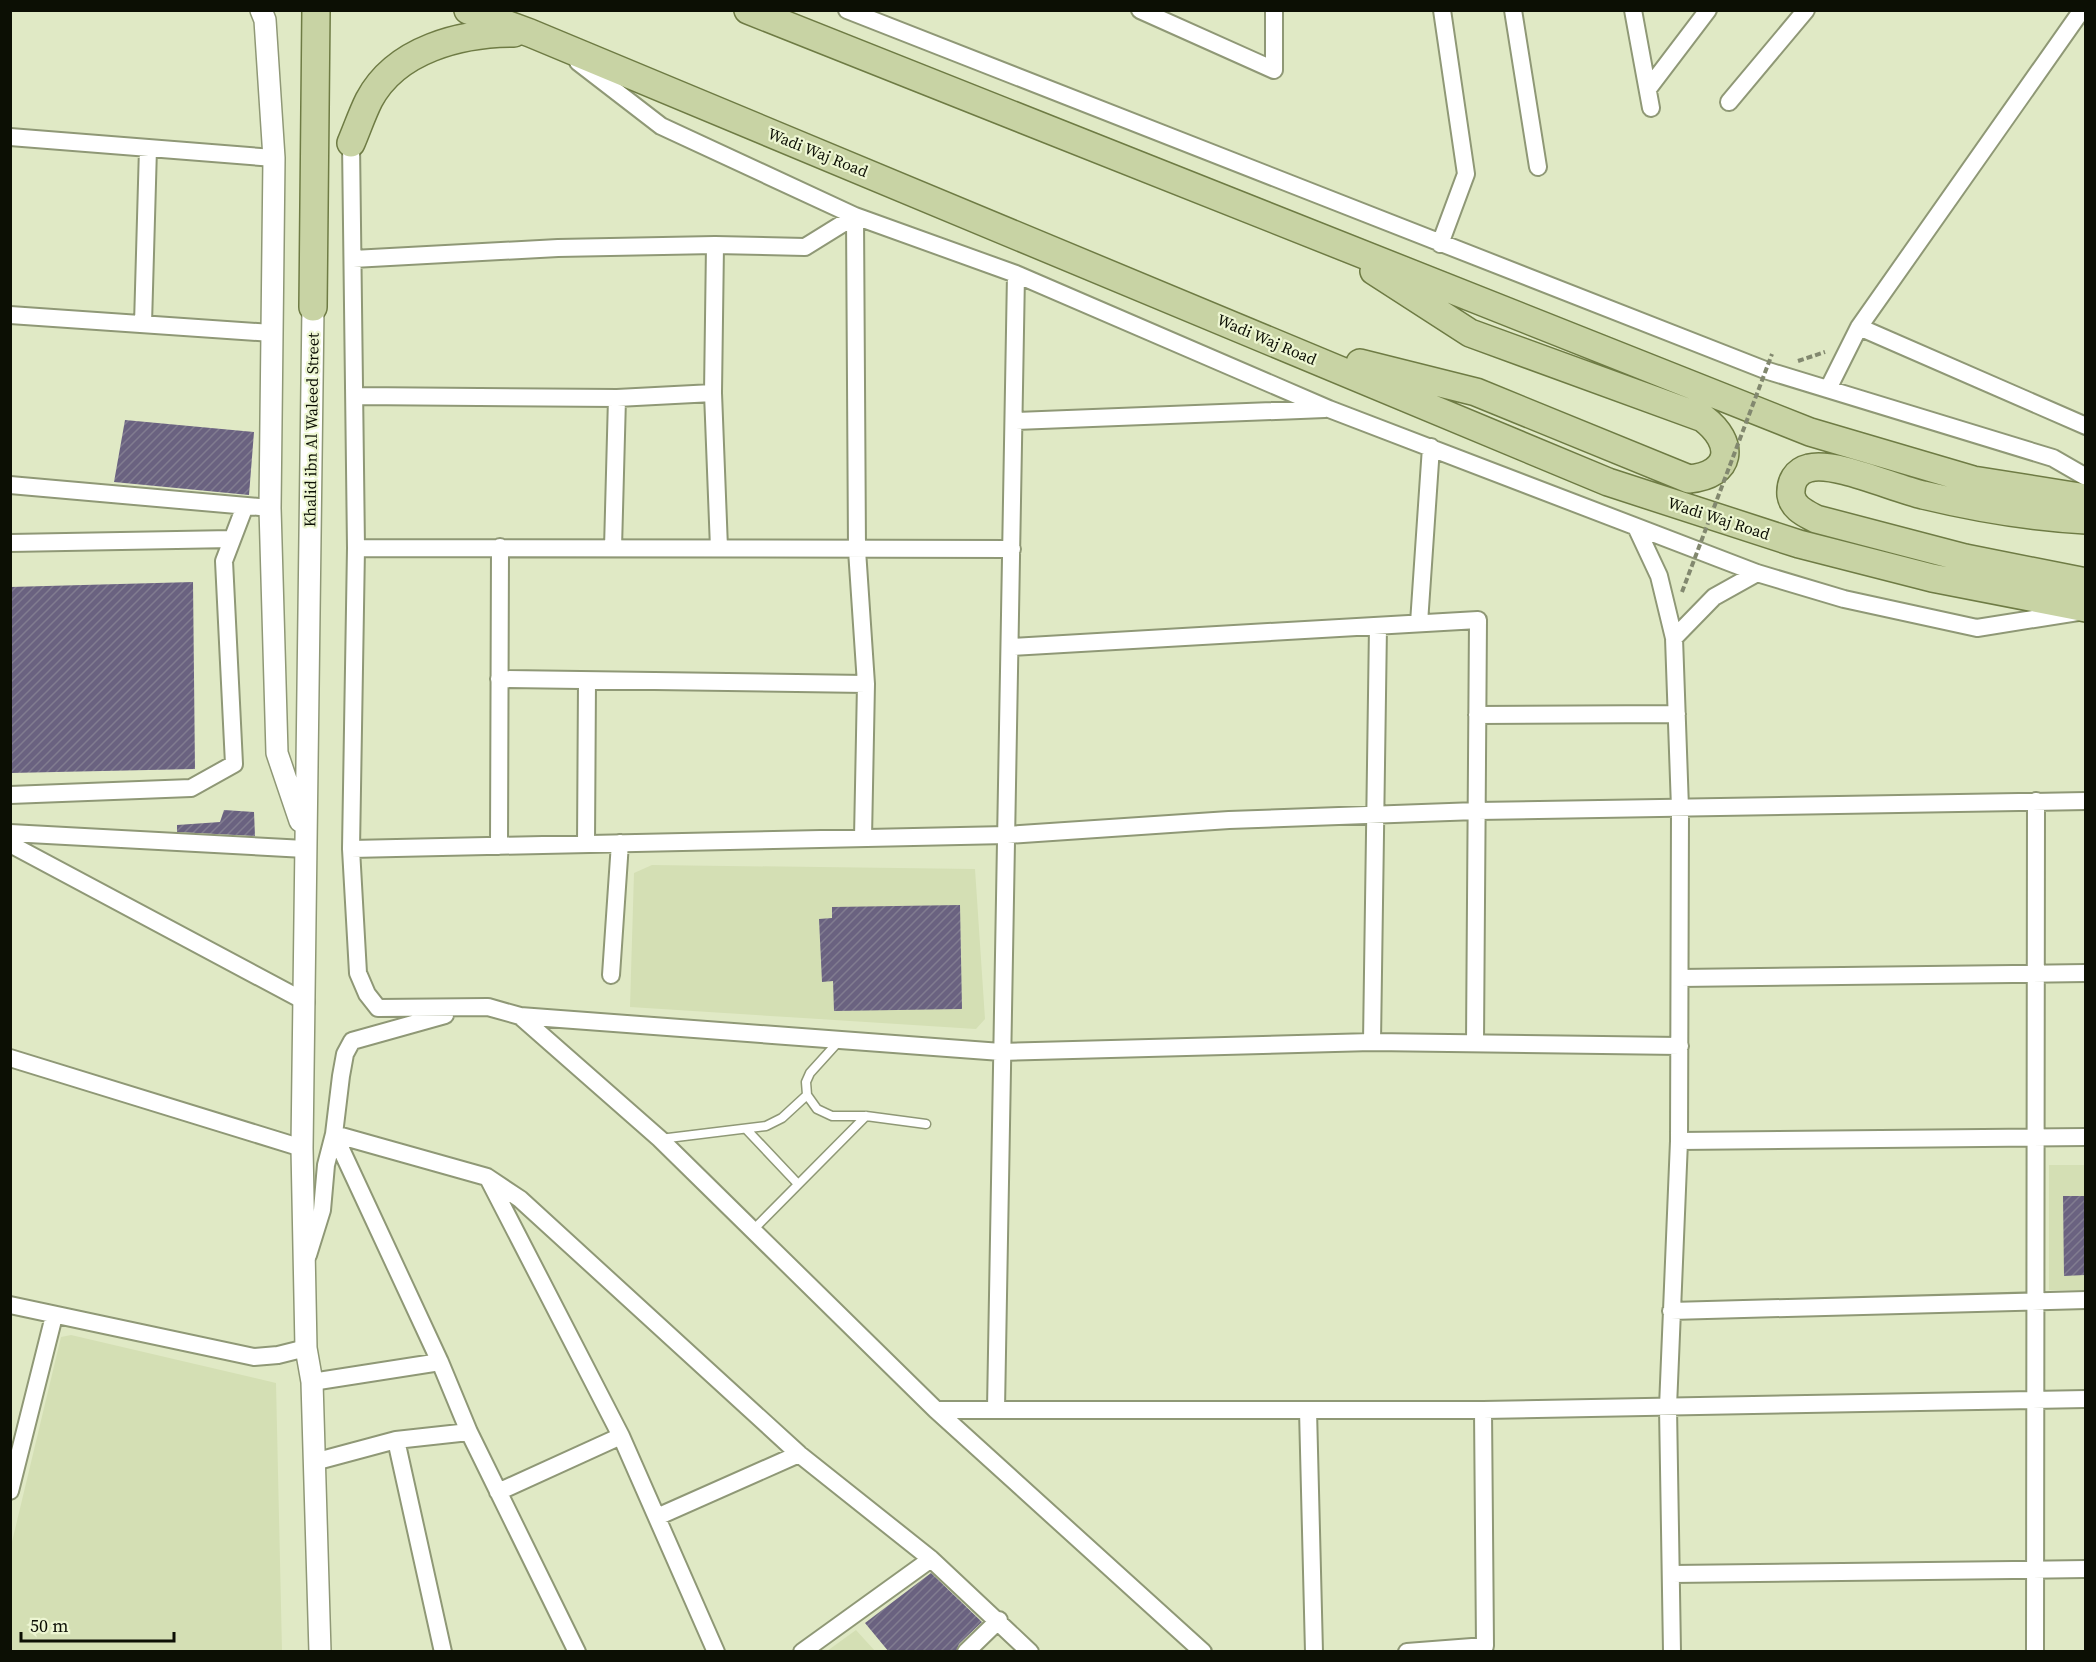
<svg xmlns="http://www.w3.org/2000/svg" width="2096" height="1662" font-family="'Source Serif 4',serif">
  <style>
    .built { fill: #d4dfb4 }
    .building { fill: url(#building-hatch) }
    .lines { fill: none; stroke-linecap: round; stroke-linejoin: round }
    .service-casing { stroke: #8f9876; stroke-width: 11 }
    .minor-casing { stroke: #8f9876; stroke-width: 20 }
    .tertiary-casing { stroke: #8f9876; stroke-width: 24 }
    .primary-casing { stroke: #6e7b44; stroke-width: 30 }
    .path { stroke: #82886f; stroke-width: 4; stroke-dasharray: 6 3; stroke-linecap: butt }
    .service { stroke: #fff; stroke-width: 8 }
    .minor { stroke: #fff; stroke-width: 16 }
    .tertiary { stroke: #fff; stroke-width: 21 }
    .primary { stroke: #c8d3a4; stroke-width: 27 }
    .path-bridge { stroke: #82886f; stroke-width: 4; stroke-dasharray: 6 3; stroke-linecap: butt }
    .labels { text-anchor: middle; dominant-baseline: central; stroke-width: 4.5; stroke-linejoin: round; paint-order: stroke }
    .street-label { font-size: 16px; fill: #0c0f04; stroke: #edf6d2 }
  </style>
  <defs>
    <pattern id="building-hatch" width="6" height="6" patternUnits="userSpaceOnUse" patternTransform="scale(1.5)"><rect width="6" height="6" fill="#6a6280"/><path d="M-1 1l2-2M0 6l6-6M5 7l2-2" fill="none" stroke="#817c90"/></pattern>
  </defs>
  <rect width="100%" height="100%" fill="#e0e9c5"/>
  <!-- built -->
  <path class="built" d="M652 865 975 869 985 1019 976 1029 630 1007 634 873Z
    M2049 1165H2085V1290H2049Z
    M71 1335 276 1383 282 1651H11V1546L61 1337Z
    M856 1630 875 1651H827Z"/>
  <!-- building -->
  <path class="building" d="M125 420 254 432 249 495 114 482Z
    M193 582 195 769 10 773V587Z
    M224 810 254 812 255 836 177 832V825L220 822Z
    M960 905 962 1009 834 1011 833 981 822 982 819 919 832 918V907Z
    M2063 1196H2085V1275L2064 1276Z
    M931 1573 982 1622 959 1644 956 1652H889L865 1623Z"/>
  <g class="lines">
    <defs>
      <path id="service" d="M839 1041 810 1073 806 1082 807 1095 817 1109 832 1116H866L926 1124
        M747 1130 798 1184
        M660 1139 766 1126 782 1118 807 1095
        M753 1230 866 1116"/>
      <path id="minor" d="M847 10 1765 370 2053 458 2086 477
        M1140 10 1274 70V10
        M1513 10 1538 167
        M1633 10 1651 108
        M578 62 661 126 855 216 1016 274 1329 409 1757 573 1844 599 1977 628 2078 612
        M1648 89 1708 10
        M1729 102 1806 10
        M10 137 274 158
        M351 143 356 548 351 849 358 973 367 994 378 1008 488 1007 520 1016 1001 1052 1372 1042 1680 1046
        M1440 244 1466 174 1442 10
        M715 245 713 393 719 548
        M353 259 558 248 715 245 805 247 855 216 857 550 866 684 863 838
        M10 315 272 333
        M143 324 148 148
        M1859 327 2086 426
        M1828 389 1859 327 2082 10
        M356 396 617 398 713 393
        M1014 421 1325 409
        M10 485 270 508
        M1637 529 1659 576 1674 638 1680 808 1679 1141 1668 1407 1672 1652
        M10 543 232 539
        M356 548 1012 549
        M613 548 617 398
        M1419 623 1431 447
        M1674 638 1714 597 1757 573
        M1010 647 1478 620 1475 1043
        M499 679 866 684
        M1477 715 1677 714
        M10 795 191 788 234 764 224 561 245 506
        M10 833 305 849
        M10 844 306 1002
        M586 844 587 681
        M499 846 500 547
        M351 849 1007 835 1229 820 1477 811 2086 801
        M611 975 620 843
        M1680 978 2086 973
        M520 1016 660 1139 936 1410 1203 1652
        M1372 1042 1378 626
        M10 1058 302 1148
        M334 1134 487 1177 520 1199 799 1454 931 1559 1030 1652
        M334 1134 440 1362 469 1432 577 1652
        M1679 1141 2086 1137
        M489 1180 621 1436 716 1652
        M308 1255 322 1210 326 1165 334 1134 341 1076 345 1054 352 1041 445 1015
        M10 1305 254 1357 278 1355 306 1348
        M1671 1311 2086 1300
        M312 1382 440 1362
        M996 1409 1016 274
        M936 1410H1483L2086 1399
        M1308 1410 1314 1652
        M396 1440 443 1652
        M314 1462 396 1440 469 1432
        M10 1491 54 1316
        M498 1492 621 1436
        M657 1517 799 1454
        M1672 1574 2086 1569
        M802 1652 931 1559
        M966 1652 999 1620
        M1407 1652 1485 1646 1483 1410
        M2035 1652 2036 801"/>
      <path id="tertiary" d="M261 10 265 20 274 158 270 508 277 753 300 821
        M313 307 302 1148 306 1348 312 1382 320 1652"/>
      <path id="primary" d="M468 10 530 33 1608 482 1799 544 1932 578 2086 608
        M748 10 1810 432 1973 480 2086 498
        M351 143C357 129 362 114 369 100 396 49 461 33 514 33
        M313 307 316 10
        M1360 363 1476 392 1689 479C1732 475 1736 443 1703 418L1470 333 1374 271
        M2086 520C2031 517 1977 508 1923 495 1895 489 1835 461 1809 468 1796 471 1790 482 1791 495 1793 508 1805 513 1816 519L1965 558 2086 582"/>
    </defs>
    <!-- service casing -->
    <use href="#service" class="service-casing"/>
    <!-- minor casing -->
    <use href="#minor" class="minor-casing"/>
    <!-- tertiary casing -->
    <use href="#tertiary" class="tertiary-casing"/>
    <!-- primary casing -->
    <use href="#primary" class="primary-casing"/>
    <!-- path -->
    <path class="path" d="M1798 361 1825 352"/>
    <!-- service -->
    <use href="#service" class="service"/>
    <!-- minor -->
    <use href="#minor" class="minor"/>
    <!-- tertiary -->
    <use href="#tertiary" class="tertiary"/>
    <!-- primary -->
    <use href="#primary" class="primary"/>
    <!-- path-bridge -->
    <path class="path-bridge" d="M1682 592 1772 354"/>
  </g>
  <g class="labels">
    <!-- street labels -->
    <g class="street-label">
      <text transform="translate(818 152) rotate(22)">Wadi Waj Road</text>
      <text transform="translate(1267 339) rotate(23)">Wadi Waj Road</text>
      <text transform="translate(311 430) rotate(-89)">Khalid ibn Al Waleed Street</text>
      <text transform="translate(1719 518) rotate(18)">Wadi Waj Road</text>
    </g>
  </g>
  <!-- border -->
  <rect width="2096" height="1662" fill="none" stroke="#0c0f04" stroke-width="24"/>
  <!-- scale -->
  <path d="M21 1632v9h153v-9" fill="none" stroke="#0c0f04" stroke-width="3"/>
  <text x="30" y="1632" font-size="18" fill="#0c0f04" stroke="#edf6d2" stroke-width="4.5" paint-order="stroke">50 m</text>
</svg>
